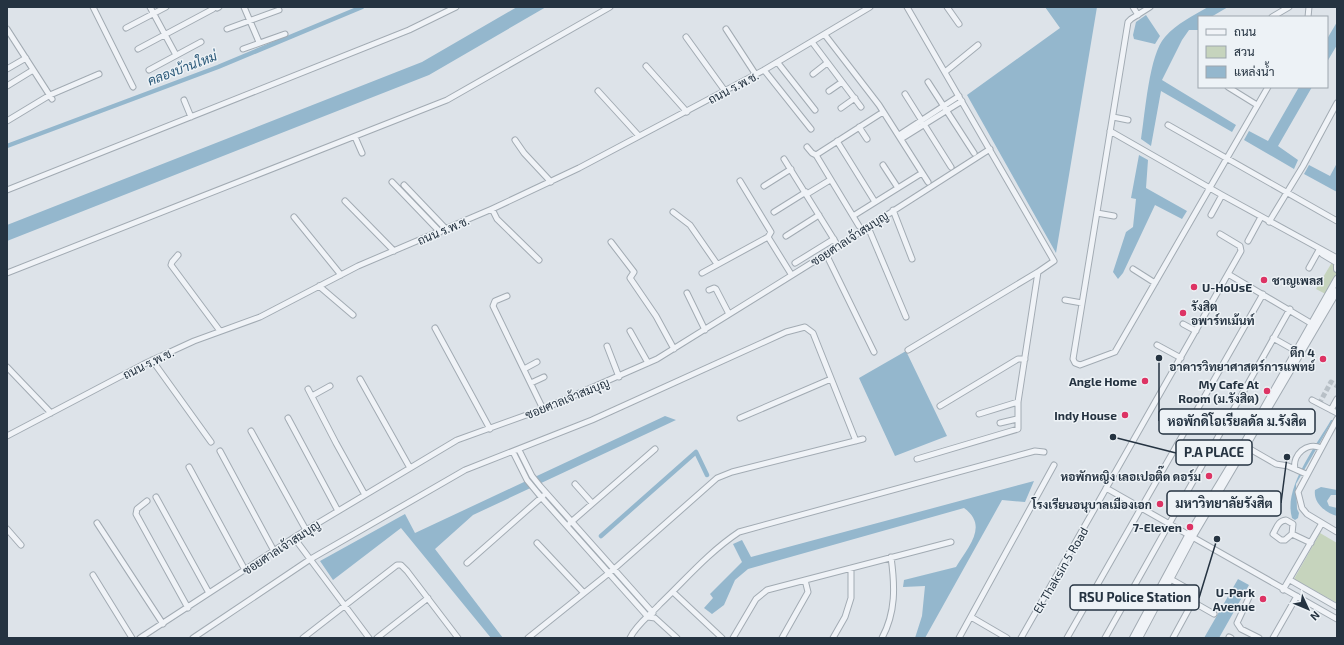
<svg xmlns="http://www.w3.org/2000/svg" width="1344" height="645" font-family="'Exo 2',Sarabun,sans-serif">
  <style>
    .green { fill: #c6d4bd }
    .water { fill: #94b7cd }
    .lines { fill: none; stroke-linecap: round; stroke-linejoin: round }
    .canal { stroke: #94b7cd; stroke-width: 4.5 }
    .minor-tunnel { stroke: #b8c0c7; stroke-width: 5; stroke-dasharray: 5 2.5; stroke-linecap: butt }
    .minor-casing { stroke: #a2abb3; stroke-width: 7 }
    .tertiary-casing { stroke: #a2abb3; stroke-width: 8 }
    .minor { stroke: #f0f3f7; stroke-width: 5 }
    .tertiary { stroke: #f0f3f7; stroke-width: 6 }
    .poi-dot { fill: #dd3364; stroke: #edf2f6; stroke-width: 1.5 }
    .labels { text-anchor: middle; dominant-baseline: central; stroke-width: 3; stroke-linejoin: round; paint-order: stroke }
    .street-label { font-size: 12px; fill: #253341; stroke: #edf2f6 }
    .poi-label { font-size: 12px; font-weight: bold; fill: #253341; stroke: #edf2f6; text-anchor: end }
    .water-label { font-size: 13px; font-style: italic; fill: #2b5979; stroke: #edf2f6 }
    .leader { fill: none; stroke: #253341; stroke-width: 1.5 }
    .callout-dot { fill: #253341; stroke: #edf2f6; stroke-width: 1.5 }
    .callout { fill: #edf2f6; stroke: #253341; stroke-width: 1.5 }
    .callout-label { font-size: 13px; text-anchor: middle; font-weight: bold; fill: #253341 }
  </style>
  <rect width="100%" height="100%" fill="#dde3e9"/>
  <!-- green -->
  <path class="green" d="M1334 259 1337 264V300L1316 289Z
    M1320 533 1337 543V603L1294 579Z"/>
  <!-- water -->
  <path class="water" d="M517 7H546L429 75 7 241V225L422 62Z
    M1045 7H1097L1056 253 967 95 1060 28Z
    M1208 7H1228L1211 17H1199V30H1189L1182 40 1162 80 1236 125 1232 132 1161 91 1151 146 1141 139C1145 115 1149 54 1165 37 1177 23 1193 16 1208 7Z
    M1146 15 1160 36 1155 44 1134 39 1133 35 1136 22Z
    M1337 22V45L1327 62V39Z
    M1299 87H1312L1278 146 1298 160 1294 169 1244 140 1249 131 1268 141Z
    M1139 155 1148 160 1146 188 1187 211 1182 219 1155 205 1123 273 1118 279 1113 272 1126 232 1133 227 1136 199 1131 198Z
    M1337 163V192L1304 174 1309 165 1330 176Z
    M906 351 947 436 895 456 859 378Z
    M665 416 676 420 473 515 435 549 503 638H491L401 528 333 580 320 561 405 514 415 533Z
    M1331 420H1333L1296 484 1297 509 1299 513 1298 518 1295 520 1292 518C1283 488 1316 446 1331 420Z
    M1034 481 1025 502 1002 500 925 638H915L922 616 925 586 903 587 904 580 956 567C968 547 989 526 964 508L748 569 735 580 724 605 712 614 704 608 713 598 710 594 742 562 733 544 742 540 751 557Z
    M1321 487 1337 490V495H1331L1327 501 1329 506 1337 508V516C1326 513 1313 503 1315 490Z
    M1238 579 1249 585 1219 638H1204Z"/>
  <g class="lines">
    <!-- canal -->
    <path class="canal" d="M7 146 218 67 362 7
      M601 536 696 452 707 475"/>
    <!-- minor-tunnel -->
    <path class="minor-tunnel" d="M1319 404 1331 382 1337 386"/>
    <defs>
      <path id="minor" d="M93 7 133 87
        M150 7 176 55
        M244 7 259 42
        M907 7 1054 261 1038 272 908 350
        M947 7 959 24
        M1133 7 1138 15
        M1150 7 1131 19 1128 22 1073 359 1075 363 1080 365 1115 352 1268 87
        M217 8 219 7
        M1272 17 1289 7
        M1308 17 1309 7
        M126 28 166 7
        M7 29 52 99
        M227 29 279 10
        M726 29 756 75
        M825 35 879 105 928 182
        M686 37 725 91
        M812 42 861 107
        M138 49 213 9
        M243 49 285 34
        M778 63 815 110
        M646 66 687 112
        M7 69 26 58
        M149 70 201 42
        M764 70 811 129
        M945 72 978 45
        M813 74 827 63
        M928 82 974 153
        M7 86 33 70
        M1228 87 1257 105
        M598 91 639 136
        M829 91 842 82
        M905 94 951 167
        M184 100 191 117
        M841 108 855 98
        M1113 117 1128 120
        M7 121 50 95 99 74
        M1168 125 1337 221
        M859 127 867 139
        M1110 131 1222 195 1337 258
        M899 135 959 96
        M355 137 362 153
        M901 139 962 101
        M515 140 524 153 551 182
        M837 141 875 202
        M807 147 812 153 816 155 859 226
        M816 155 883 112
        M784 159 838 246
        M883 165 898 188
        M392 182 440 232
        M404 185 446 229
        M764 186 791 169
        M7 190 409 30 456 7
        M807 194 830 180
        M345 201 394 251
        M492 209 497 219 539 260
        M893 210 912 259
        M673 212 690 225 717 264
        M774 212 806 192
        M1097 213 1114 216
        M1211 215 1222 195
        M853 216 922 173
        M294 217 341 275
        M1269 222 1303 166 1337 103
        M868 227 906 317
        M786 236 819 215
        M768 237 791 274
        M1248 241 1261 217
        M611 242 634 272 630 278 656 316 674 349
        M1320 250 1322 254 1337 263
        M826 254 874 352
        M178 255 172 262 171 265 220 331
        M795 263 834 239
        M1309 268 1319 250
        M1133 269 1155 283
        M7 273 447 100 610 7
        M702 273 768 237 771 232 740 181
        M1228 274 1314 325
        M319 286 353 315
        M709 290 714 288 716 289 729 314
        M687 293 705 330
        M507 296 495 301 493 306 543 409
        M1065 300 1082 303
        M1183 324 1196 331
        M435 328 490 429
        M630 331 648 363
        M1273 338 1296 351
        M1157 345 1181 358
        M607 346 619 377
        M152 360 211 442
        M7 367 51 413
        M524 369 537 362
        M360 379 410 468
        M531 383 544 377
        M308 389 336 443 365 495
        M312 396 330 386
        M1312 400 1337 413
        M940 406 1018 359H1025
        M1331 410 1337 399
        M979 414 1018 402
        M288 418 338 511
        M740 418 831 379
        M1337 419 1298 492 1302 508 1307 514 1337 532
        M1000 423 1017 419
        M251 431 306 530
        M7 436 144 364 194 341 260 317 358 266 492 209 579 168 764 70 870 7
        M1243 445 1276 464 1288 466 1306 474
        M519 450 532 476 540 486 653 613
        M220 451 274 551
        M513 452 527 480 541 497 648 617 655 618 677 638
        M917 459 1018 429V402L1038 272
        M189 467 245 570
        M1295 469C1292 455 1307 441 1321 448
        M575 484 592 503
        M1106 488 1337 619
        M156 497 209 593
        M147 501 137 509 136 514 188 608
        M97 523 163 624
        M570 523 655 449
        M7 529 21 545
        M1292 534 1293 524 1286 520C1278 521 1277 527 1273 534L1281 540H1285L1292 534 1311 543
        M298 543 369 638
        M537 543 584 593
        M467 563 543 496
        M93 575 132 638
        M1167 577 1197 594 1173 638
        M1290 580 1337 607
        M1283 590 1322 523
        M673 592 722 638
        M1251 593 1237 623 1241 629 1259 638
        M1193 602 1214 614
        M971 617 1007 638
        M1229 637 1231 638
        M140 638 298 535 457 440 543 409 657 359 826 254 990 149
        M193 638 309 560 465 470 592 420 786 332 805 327 813 333 856 441
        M303 638 397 565H401L407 571 458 638
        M377 638 428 598
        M528 638 614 569 717 478 732 472 863 439
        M630 638C636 625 650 615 660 604 686 579 709 552 739 532L1035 451 1044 452
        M733 638 756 599 767 590 951 542
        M782 638 808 592 805 580
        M833 638 845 617 851 598V568
        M882 638C896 612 895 586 891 557
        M959 638 1054 465
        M1021 638 1241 251 1240 246 1220 234
        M1067 638 1263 294
        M1105 638 1290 309
        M1273 638 1297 596"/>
      <path id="tertiary" d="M1337 266V269
        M1133 638 1189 534 1243 445 1337 279
        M1139 638 1193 536 1337 291"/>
    </defs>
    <!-- minor casing -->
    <use href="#minor" class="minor-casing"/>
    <!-- tertiary casing -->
    <use href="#tertiary" class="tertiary-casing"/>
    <!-- minor -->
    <use href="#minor" class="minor"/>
    <!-- tertiary -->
    <use href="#tertiary" class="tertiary"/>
  </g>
  <!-- markers -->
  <g class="poi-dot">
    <circle cx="1264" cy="280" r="4"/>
    <circle cx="1194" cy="287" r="4"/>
    <circle cx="1183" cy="313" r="4"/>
    <circle cx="1323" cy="359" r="4"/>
    <circle cx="1145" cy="381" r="4"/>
    <circle cx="1267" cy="391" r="4"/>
    <circle cx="1125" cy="415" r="4"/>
    <circle cx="1209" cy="476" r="4"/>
    <circle cx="1160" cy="504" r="4"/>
    <circle cx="1190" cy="527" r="4"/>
    <circle cx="1263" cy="599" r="4"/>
  </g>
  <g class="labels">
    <!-- street labels -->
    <g class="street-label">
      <text transform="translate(733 87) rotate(-28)">ถนน ร.พ.ช.</text>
      <text transform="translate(443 230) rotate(-23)">ถนน ร.พ.ช.</text>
      <text transform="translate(849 238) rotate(-33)">ซอยศาลเจ้าสมบุญ</text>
      <text transform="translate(148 363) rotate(-26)">ถนน ร.พ.ช.</text>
      <text transform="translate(567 398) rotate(-22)">ซอยศาลเจ้าสมบุญ</text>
      <text transform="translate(281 547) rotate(-33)">ซอยศาลเจ้าสมบุญ</text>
      <text transform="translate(1060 570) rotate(-60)">Ek Thaksin 5 Road</text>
    </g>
    <!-- poi labels -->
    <g class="poi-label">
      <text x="1272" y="280" text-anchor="start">ชาญเพลส</text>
      <text x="1202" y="287" text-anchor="start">U-HoUsE</text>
      <text x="1191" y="306" text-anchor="start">รังสิต<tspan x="1191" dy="14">อพาร์ทเม้นท์</tspan></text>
      <text x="1315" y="352">ตึก 4<tspan x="1315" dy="14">อาคารวิทยาศาสตร์การแพทย์</tspan></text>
      <text x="1137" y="381">Angle Home</text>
      <text x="1259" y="384">My Cafe At<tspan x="1259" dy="14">Room (ม.รังสิต)</tspan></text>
      <text x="1117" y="415">Indy House</text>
      <text x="1201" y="476">หอพักหญิง เลอเปอติ๊ด ดอร์ม</text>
      <text x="1152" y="504">โรงเรียนอนุบาลเมืองเอก</text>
      <text x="1182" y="527">7-Eleven</text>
      <text x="1255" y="592">U-Park<tspan x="1255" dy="14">Avenue</tspan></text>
    </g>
    <!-- water labels -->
    <g class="water-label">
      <text transform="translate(182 68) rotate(-21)">คลองบ้านใหม่</text>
    </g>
  </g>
  <!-- callouts -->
  <path class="leader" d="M1159 358L1159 421M1113 437L1176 453M1287 457L1281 503M1217 539L1199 598"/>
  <g class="callout-dot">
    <circle cx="1159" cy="358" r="4"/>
    <circle cx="1113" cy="437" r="4"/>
    <circle cx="1287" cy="457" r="4"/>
    <circle cx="1217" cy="539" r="4"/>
  </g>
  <g class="callout">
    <rect x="1159" y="409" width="156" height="25" rx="4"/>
    <rect x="1176" y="440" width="76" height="25" rx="4"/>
    <rect x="1167" y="491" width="114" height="25" rx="4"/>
    <rect x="1070" y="585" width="129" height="25" rx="4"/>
  </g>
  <g class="callout-label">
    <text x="1237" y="426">หอพักดิโอเรียลดัล ม.รังสิต</text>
    <text x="1214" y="457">P.A PLACE</text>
    <text x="1224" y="508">มหาวิทยาลัยรังสิต</text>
    <text x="1135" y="602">RSU Police Station</text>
  </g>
  <!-- border -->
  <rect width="1344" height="645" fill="none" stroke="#253341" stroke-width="16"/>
  <!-- legend -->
  <rect x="1198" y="16" width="130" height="72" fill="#edf2f6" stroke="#9da6ae"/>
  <rect x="1206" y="29" width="20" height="6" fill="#f0f3f7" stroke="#9da6ae"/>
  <text x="1234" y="36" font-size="12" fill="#253341">ถนน</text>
  <rect x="1206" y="46" width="20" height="12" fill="#c6d4bd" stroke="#9da6ae"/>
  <text x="1234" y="56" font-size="12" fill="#253341">สวน</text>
  <rect x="1206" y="66" width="20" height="12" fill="#94b7cd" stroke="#9da6ae"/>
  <text x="1234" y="76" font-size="12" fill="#253341">แหล่งน้ำ</text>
  <!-- north arrow -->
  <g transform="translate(1308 609) rotate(134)" stroke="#edf2f6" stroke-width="3" paint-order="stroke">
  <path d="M0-3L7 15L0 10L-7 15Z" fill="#253341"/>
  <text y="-6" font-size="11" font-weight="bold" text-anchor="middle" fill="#253341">N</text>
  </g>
</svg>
